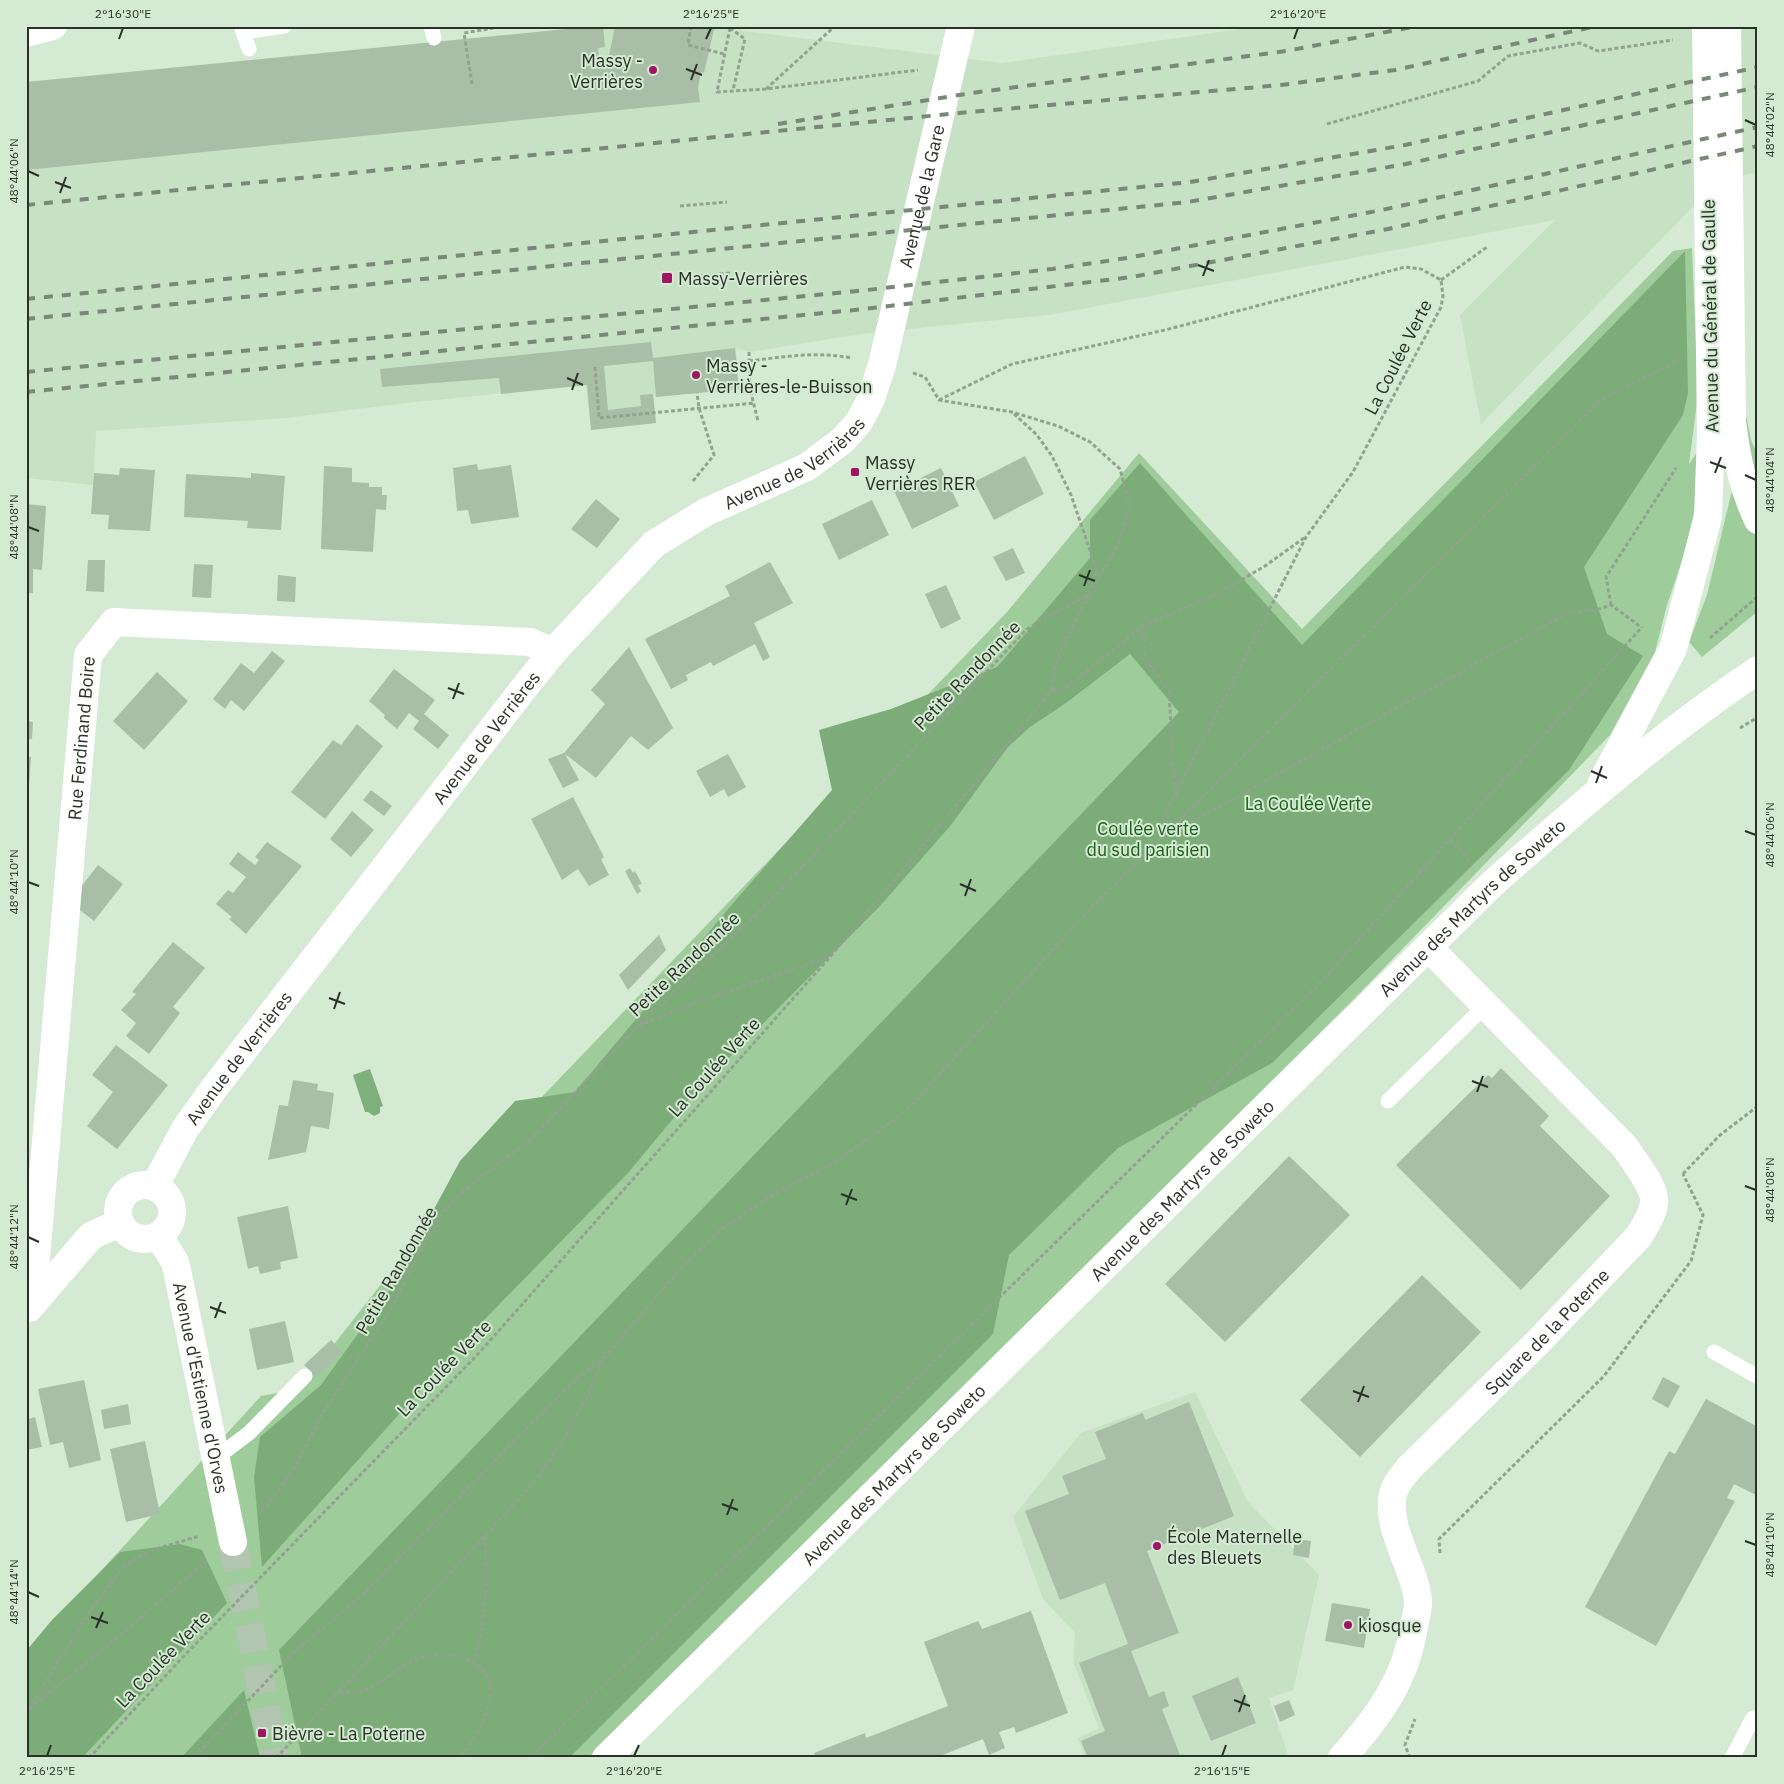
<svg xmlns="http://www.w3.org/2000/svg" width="1784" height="1784" font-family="'IBM Plex Sans',sans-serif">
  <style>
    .built { fill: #c6e1c3 }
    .green { fill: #9fcc9b }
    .forest { fill: #7cad78 }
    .water { fill: #7fb07b }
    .building { fill: #a8bea6 }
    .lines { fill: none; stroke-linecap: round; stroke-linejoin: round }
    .street-tunnel { stroke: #b2c5b0; stroke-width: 28; stroke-dasharray: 28 14; stroke-linecap: butt }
    .path { stroke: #92a290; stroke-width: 3; stroke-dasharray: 4 2.5; stroke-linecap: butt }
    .lane { stroke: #fff; stroke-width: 15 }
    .street { stroke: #fff; stroke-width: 28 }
    .secondary { stroke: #fff; stroke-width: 28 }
    .rail { stroke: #798878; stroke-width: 4; stroke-dasharray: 9 9; stroke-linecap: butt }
    .ticks { fill: none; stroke: #293128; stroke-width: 2 }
    .poi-dot { fill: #9f1663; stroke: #d4ead2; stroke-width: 2 }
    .labels { text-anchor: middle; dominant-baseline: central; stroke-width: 4; stroke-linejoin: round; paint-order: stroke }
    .poi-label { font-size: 18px; fill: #293128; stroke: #d4ead2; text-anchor: start }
    .street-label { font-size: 18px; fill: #293128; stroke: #d4ead2 }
    .park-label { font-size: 18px; fill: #1a5f1a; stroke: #d4ead2 }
    .neatline { fill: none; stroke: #293128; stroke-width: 2 }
    .ticks-label { font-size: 12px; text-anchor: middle; fill: #293128 }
  </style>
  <rect width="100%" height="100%" fill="#d4ead2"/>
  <!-- built -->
  <path class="built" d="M596 26H703L1002 63 1262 26H1758V172L1718 181 1481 424 1460 315 1555 220 1049 315 860 334 749 352 736 348 739 389 656 397 653 394 656 423 591 430 586 385 406 403 285 418 96 431 93 485 26 478V170L600 67Z
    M1195 1392 1248 1502 1319 1575 1293 1690 1269 1698 1289 1758H1085L1078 1738 1099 1728 1073 1662 1075 1633 1043 1599 1013 1517 1081 1433Z"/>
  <!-- green -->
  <path class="green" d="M1692 248 1698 395 1689 464 1700 448 1697 500 1684 555 1667 605 1655 652 1610 735 1353 1000 588 1758H26V1653L261 1396 299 1389 465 1177 1007 612 1139 453 1302 629 1673 251Z
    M1745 410 1751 440 1758 456V481L1743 442Z
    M1733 486 1758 541V611L1702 657 1689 642 1707 595Z"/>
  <!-- forest -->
  <path class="forest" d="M1685 251 1688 393 1683 415 1584 567 1607 634 1643 656 1569 770 1272 1063 1118 1148 1009 1255 993 1334 569 1758H302L279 1650 1179 712 1130 654 1066 703 1030 727 1008 747 951 825 880 906 696 1091 628 1173 480 1324 262 1567 254 1477 260 1437 321 1385 393 1285 460 1161 515 1101 575 1092 734 902 832 790 819 730 891 709 997 667 1090 558V520L1140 463 1302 645Z
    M180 1544 202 1550 227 1603 82 1758H26V1651L52 1620 120 1552Z
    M244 1690 260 1758H181Z"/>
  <!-- water -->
  <path class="water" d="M370 1069 383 1106 380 1107V1113L374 1116 368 1112H365L353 1075Z"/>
  <!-- building -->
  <path class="building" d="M597 26H603L605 47 598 48 600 67 607 66 615 26H703L714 29 704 73 701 72 698 88 700 102 26 170V82Z
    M651 342 653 358 735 348 739 389 656 397 653 361 604 366 608 410 641 406 640 395 653 394 656 423 591 430 587 385 501 394 499 378 382 387 380 369Z
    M1025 456 1044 494 994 520 974 482Z
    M477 464 478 470 511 465 519 517 471 524 468 510 457 511 453 468Z
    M324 466 352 468V482L369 483V487H382V495H387L386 510 376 509 373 552 321 549Z
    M120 468 155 470 150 531 108 529 109 515 91 514 94 473 119 475Z
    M941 468 959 506 912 529 894 491Z
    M251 473 285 476 281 530 247 528 248 521 184 517 186 474 251 478Z
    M596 499 620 519 597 548 571 529Z
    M872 500 889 535 839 560 822 524Z
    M26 504 46 506 42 570 33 569V593H26Z
    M1013 548 1025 573 1006 581 993 557Z
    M88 560H105L104 592 86 591Z
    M770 562 793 603 754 623 770 657 763 661 755 644 713 666 711 662 686 675 688 680 671 689 645 639 730 596 725 586Z
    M194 564 213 565 211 598 192 597Z
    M278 575 296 577 295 602 277 601Z
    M946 585 961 619 941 629 925 594Z
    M629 647 673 728 648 750 631 736 596 778 565 754 579 780 563 788 548 759 564 753 605 704 591 690Z
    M272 651 285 661 244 711 231 700 225 709 213 699 241 663 254 673Z
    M394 669 435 700 424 714 449 735 438 749 413 729 419 721 409 713 397 729 384 718 385 715 369 701Z
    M157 672 188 701 144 750 113 721Z
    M26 721 33 722 32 739H26Z
    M357 724 383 746 325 819 291 792 333 740 341 745Z
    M728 754 746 787 728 797 724 789 710 797 696 771Z
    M26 757H31L28 801H26Z
    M371 790 392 806 384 816 363 800Z
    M573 797 604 857 601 859 609 875 589 886 578 869 562 880 531 819Z
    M352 811 374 830 351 857 330 839Z
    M267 842 302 866 246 934 229 919 232 917 216 904 228 890 233 893 246 877 229 864 238 852 255 865 259 860 255 857Z
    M98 865 123 884 94 921 76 907 77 892Z
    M630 868 633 873 635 871 642 884 638 885 641 891 637 894 625 871Z
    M659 935 666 950 628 990 619 975Z
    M173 942 205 968 173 1007 180 1013 149 1054 126 1036 136 1023 121 1010 136 994 132 992Z
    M116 1045 168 1085 117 1149 87 1126 113 1092 92 1075Z
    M1501 1068 1549 1116 1540 1126 1610 1196 1521 1290 1396 1165 1488 1075 1492 1078Z
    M293 1080 318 1084 317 1090 334 1093 329 1129 311 1126 306 1152 268 1160 279 1105 288 1106Z
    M1289 1156 1350 1215 1225 1342 1165 1284Z
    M288 1206 298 1258 280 1262 281 1269 260 1274 258 1266 248 1269 237 1217Z
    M1422 1275 1481 1332 1360 1457 1300 1400Z
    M285 1321 294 1362 257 1370 249 1329Z
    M331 1340 342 1352 317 1377 304 1365Z
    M1663 1377 1680 1386 1668 1408 1652 1399Z
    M84 1380 101 1460 69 1468 63 1442 50 1445 38 1389Z
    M1706 1399 1758 1427V1496L1734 1484 1727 1498 1735 1501 1656 1646 1585 1607 1669 1451 1675 1454Z
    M1189 1402 1234 1516 1147 1551 1179 1633 1131 1651 1149 1697 1164 1691 1169 1706 1162 1709 1181 1758H1088L1081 1741 1105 1731 1079 1663 1128 1644 1105 1583 1060 1600 1025 1511 1069 1494 1062 1476 1106 1459 1095 1432 1143 1413 1145 1420Z
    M128 1404 131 1424 104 1429 101 1410Z
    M35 1417 42 1447 26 1450V1420Z
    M145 1441 160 1514 126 1522 110 1449Z
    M1295 1539 1311 1541 1309 1558 1293 1555Z
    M1332 1603 1370 1609 1364 1648 1325 1641Z
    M1031 1611 1068 1713 1016 1733 1014 1727 999 1732 1005 1748 989 1755 983 1739 935 1758H816L814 1753 865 1733 866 1738 948 1706 924 1642 978 1621 982 1629Z
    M1238 1677 1256 1723 1211 1741 1192 1696Z
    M1289 1700 1295 1715 1280 1722 1274 1706Z"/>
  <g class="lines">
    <!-- street-tunnel -->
    <path class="street-tunnel" d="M233 1542 275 1758"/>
    <!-- path -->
    <path class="path" d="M691 26 688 45 724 54
      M730 28 717 92 766 89 918 70
      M730 28 745 39 733 90
      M472 84 464 33 505 26
      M766 89 835 26
      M1327 124 1478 81 1508 56 1580 43 1598 51 1673 40
      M680 206 727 202
      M687 277 731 273
      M1441 280 1487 247
      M749 352 750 389 758 421
      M749 361C783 357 817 351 851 358
      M595 367 599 418 754 403
      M913 373 925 377 939 400 1012 412 1058 426 1090 442 1120 469 1130 507 1118 545 1093 588
      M939 400 1012 364 1165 330 1405 267 1421 269 1441 280 1443 296 1441 307 1353 472 1306 537 1166 813 1171 826
      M693 481 714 455 699 408 697 393
      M1611 605 1606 577 1676 468
      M1143 626 1146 659 1169 692 1175 797
      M1710 638 1758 596
      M1053 689C1048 666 1078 617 1089 595
      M1053 689 1061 690 1071 684 1143 626 1221 592 1265 566 1304 538
      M1740 728 1758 717
      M1172 826 1183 827 1565 614 1599 609 1611 605 1641 627
      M1450 839 1469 860
      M639 1026 692 1004 828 957
      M1683 1174 1720 1135 1758 1106
      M261 1511 270 1502 297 1464 322 1414 388 1314 432 1229 446 1209 464 1190 531 1139 637 1027 769 902 1027 629 1089 594 1097 571 1071 495 1052 456 1037 435 1012 412
      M1440 1553 1439 1539 1604 1376 1691 1261 1703 1215 1683 1174
      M474 1663C486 1620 489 1581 484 1537
      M339 1692C347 1692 355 1693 362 1691 376 1687 387 1677 398 1669 418 1655 445 1650 467 1660 475 1663 483 1668 487 1677 498 1704 476 1736 461 1758
      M29 1709 106 1647 208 1560
      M26 1714 89 1612 121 1570 139 1556 162 1547 200 1536
      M89 1758 183 1657 479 1353 830 957 1053 689
      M194 1758 295 1651 361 1596 576 1379 603 1359
      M276 1758 484 1537 539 1476 566 1435 587 1397 604 1358 677 1272 721 1229 771 1196 840 1159 906 1111 1086 913 1601 400 1677 361
      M530 1758 1318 985 1642 627
      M1410 1758 1405 1745 1415 1719"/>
    <!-- lane -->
    <path class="lane" d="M241 26 249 49
      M431 26 434 38
      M243 32 284 26
      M1388 1101 1485 1006
      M1714 1352 1758 1377
      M216 1458 249 1433 305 1376
      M1732 1758 1753 1718 1758 1720"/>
    <!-- street -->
    <g class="street">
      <path d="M26 33 53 26"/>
      <circle cx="145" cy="1212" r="27"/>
      <path id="s1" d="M154 1187 185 1129 215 1087 524 688 553 652 654 544 706 512 807 467 843 440 859 422 871 399 882 365 961 26"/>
      <path id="s2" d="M159 1236 175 1262 177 1270 233 1542"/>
      <path id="s3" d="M32 1304 88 655 114 622 530 642 553 652"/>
      <path d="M29 1308 91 1236 119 1223"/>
      <path id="s4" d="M1342 1758C1378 1717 1405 1682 1414 1627 1415 1619 1419 1608 1418 1600 1415 1568 1385 1527 1393 1494 1395 1484 1403 1476 1409 1468L1538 1342 1639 1236C1645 1225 1655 1212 1654 1199 1653 1184 1633 1160 1625 1147L1428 947"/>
    </g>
    <!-- secondary -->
    <g class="secondary">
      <path d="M1727 26 1732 422C1737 459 1742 486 1758 520"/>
      <path d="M1602 782 1673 649 1708 517 1711 435 1706 26"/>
      <path id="s5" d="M606 1758 1492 884C1577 809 1663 733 1758 670"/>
    </g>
    <!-- rail -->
    <path class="rail" d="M778 124 972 93 1286 51 1418 26
      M26 205 970 112 1281 85 1395 70 1597 26
      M26 299 1190 182 1405 145 1758 67
      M26 319 1188 202 1406 164 1758 87
      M26 372 867 290 1052 269 1127 258 1382 210 1758 127
      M26 392 864 309 1132 277 1388 229 1758 146"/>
  </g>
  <!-- ticks -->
  <path class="ticks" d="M119 39 123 28M706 39 711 28M1294 39 1298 28M686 69 702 75M691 80 697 64M1745 120 1756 125M28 171 39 176M55 182 71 188M60 193 66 177M1198 265 1214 271M1203 276 1209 260M567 378 583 385M572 390 578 373M1710 462 1726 468M1715 473 1721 457M1745 475 1756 480M28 527 39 531M1079 575 1095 581M1084 586 1090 570M448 688 464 694M453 699 459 683M1591 771 1607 778M1596 783 1602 766M1745 831 1756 835M28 882 39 886M960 884 976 891M965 896 971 879M329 998 345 1004M334 1009 340 992M1472 1081 1488 1087M1477 1092 1483 1076M1745 1186 1756 1190M841 1194 857 1200M846 1205 852 1189M28 1237 39 1242M210 1307 226 1313M215 1318 221 1302M1353 1391 1369 1397M1358 1402 1364 1386M722 1504 738 1510M727 1515 733 1499M1745 1541 1756 1545M28 1592 39 1597M91 1617 108 1623M96 1628 103 1612M1234 1700 1250 1706M1239 1712 1245 1695M47 1756 51 1745M634 1756 639 1745M1222 1756 1226 1745"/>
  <!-- markers -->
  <g class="poi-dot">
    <circle cx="653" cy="70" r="5"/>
    <rect x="661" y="272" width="12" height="12" rx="2.5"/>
    <circle cx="696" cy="375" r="5"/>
    <rect x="850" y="467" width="10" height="10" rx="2.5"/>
    <circle cx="1157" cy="1546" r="5"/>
    <circle cx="1348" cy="1625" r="5"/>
    <rect x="257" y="1728" width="10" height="10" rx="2.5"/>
  </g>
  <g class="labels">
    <!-- poi labels -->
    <g class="poi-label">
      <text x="643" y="60" text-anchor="end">Massy -<tspan x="643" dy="21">Verrières</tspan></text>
      <text x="678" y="278">Massy-Verrières</text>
      <text x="706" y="365">Massy -<tspan x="706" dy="21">Verrières-le-Buisson</tspan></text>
      <text x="865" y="462">Massy<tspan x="865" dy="21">Verrières RER</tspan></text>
      <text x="1167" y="1536">École Maternelle<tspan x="1167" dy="21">des Bleuets</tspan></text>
      <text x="1358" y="1625">kiosque</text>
      <text x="272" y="1733">Bièvre - La Poterne</text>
    </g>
    <!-- street labels -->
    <g class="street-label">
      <text stroke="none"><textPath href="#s1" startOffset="1292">Avenue de la Gare</textPath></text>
      <text transform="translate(1710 316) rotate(-91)">Avenue du Général de Gaulle</text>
      <text transform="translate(1398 357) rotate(-63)">La Coulée Verte</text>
      <text stroke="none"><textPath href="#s1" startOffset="979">Avenue de Verrières</textPath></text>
      <text transform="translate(967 675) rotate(-46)">Petite Randonnée</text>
      <text stroke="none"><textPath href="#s1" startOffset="560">Avenue de Verrières</textPath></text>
      <text stroke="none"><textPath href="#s3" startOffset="568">Rue Ferdinand Boire</textPath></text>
      <text stroke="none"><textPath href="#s5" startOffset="1214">Avenue des Martyrs de Soweto</textPath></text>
      <text transform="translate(684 964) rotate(-43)">Petite Randonnée</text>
      <text stroke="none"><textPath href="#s1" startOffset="155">Avenue de Verrières</textPath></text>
      <text transform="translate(714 1067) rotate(-48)">La Coulée Verte</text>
      <text stroke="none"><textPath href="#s5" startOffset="809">Avenue des Martyrs de Soweto</textPath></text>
      <text transform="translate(396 1270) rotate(-60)">Petite Randonnée</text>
      <text stroke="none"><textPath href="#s4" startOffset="514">Square de la Poterne</textPath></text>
      <text transform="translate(444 1368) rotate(-46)">La Coulée Verte</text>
      <text stroke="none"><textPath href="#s2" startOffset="159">Avenue d'Estienne d'Orves</textPath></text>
      <text stroke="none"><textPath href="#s5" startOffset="404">Avenue des Martyrs de Soweto</textPath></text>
      <text transform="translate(163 1659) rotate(-46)">La Coulée Verte</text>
    </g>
    <!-- park labels -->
    <g class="park-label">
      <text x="1308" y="803">La Coulée Verte</text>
      <text x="1148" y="828">Coulée verte<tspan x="1148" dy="21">du sud parisien</tspan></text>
    </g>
  </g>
  <!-- border -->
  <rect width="1784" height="1784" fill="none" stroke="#d4ead2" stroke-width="55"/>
  <rect x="28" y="28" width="1728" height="1728" class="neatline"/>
  <g class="ticks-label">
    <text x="123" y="18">2°16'30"E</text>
    <text x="711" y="18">2°16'25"E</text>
    <text x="1298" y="18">2°16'20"E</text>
    <text transform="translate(1770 125) rotate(-90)" y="4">48°44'02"N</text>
    <text transform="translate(14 171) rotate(-90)" y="4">48°44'06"N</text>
    <text transform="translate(1770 480) rotate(-90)" y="4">48°44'04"N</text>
    <text transform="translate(14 527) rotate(-90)" y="4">48°44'08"N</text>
    <text transform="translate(1770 835) rotate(-90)" y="4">48°44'06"N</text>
    <text transform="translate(14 882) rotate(-90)" y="4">48°44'10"N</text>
    <text transform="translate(1770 1190) rotate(-90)" y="4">48°44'08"N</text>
    <text transform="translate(14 1237) rotate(-90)" y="4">48°44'12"N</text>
    <text transform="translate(1770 1545) rotate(-90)" y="4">48°44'10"N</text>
    <text transform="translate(14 1592) rotate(-90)" y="4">48°44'14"N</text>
    <text x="47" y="1775">2°16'25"E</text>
    <text x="634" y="1775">2°16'20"E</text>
    <text x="1222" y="1775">2°16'15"E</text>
  </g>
</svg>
